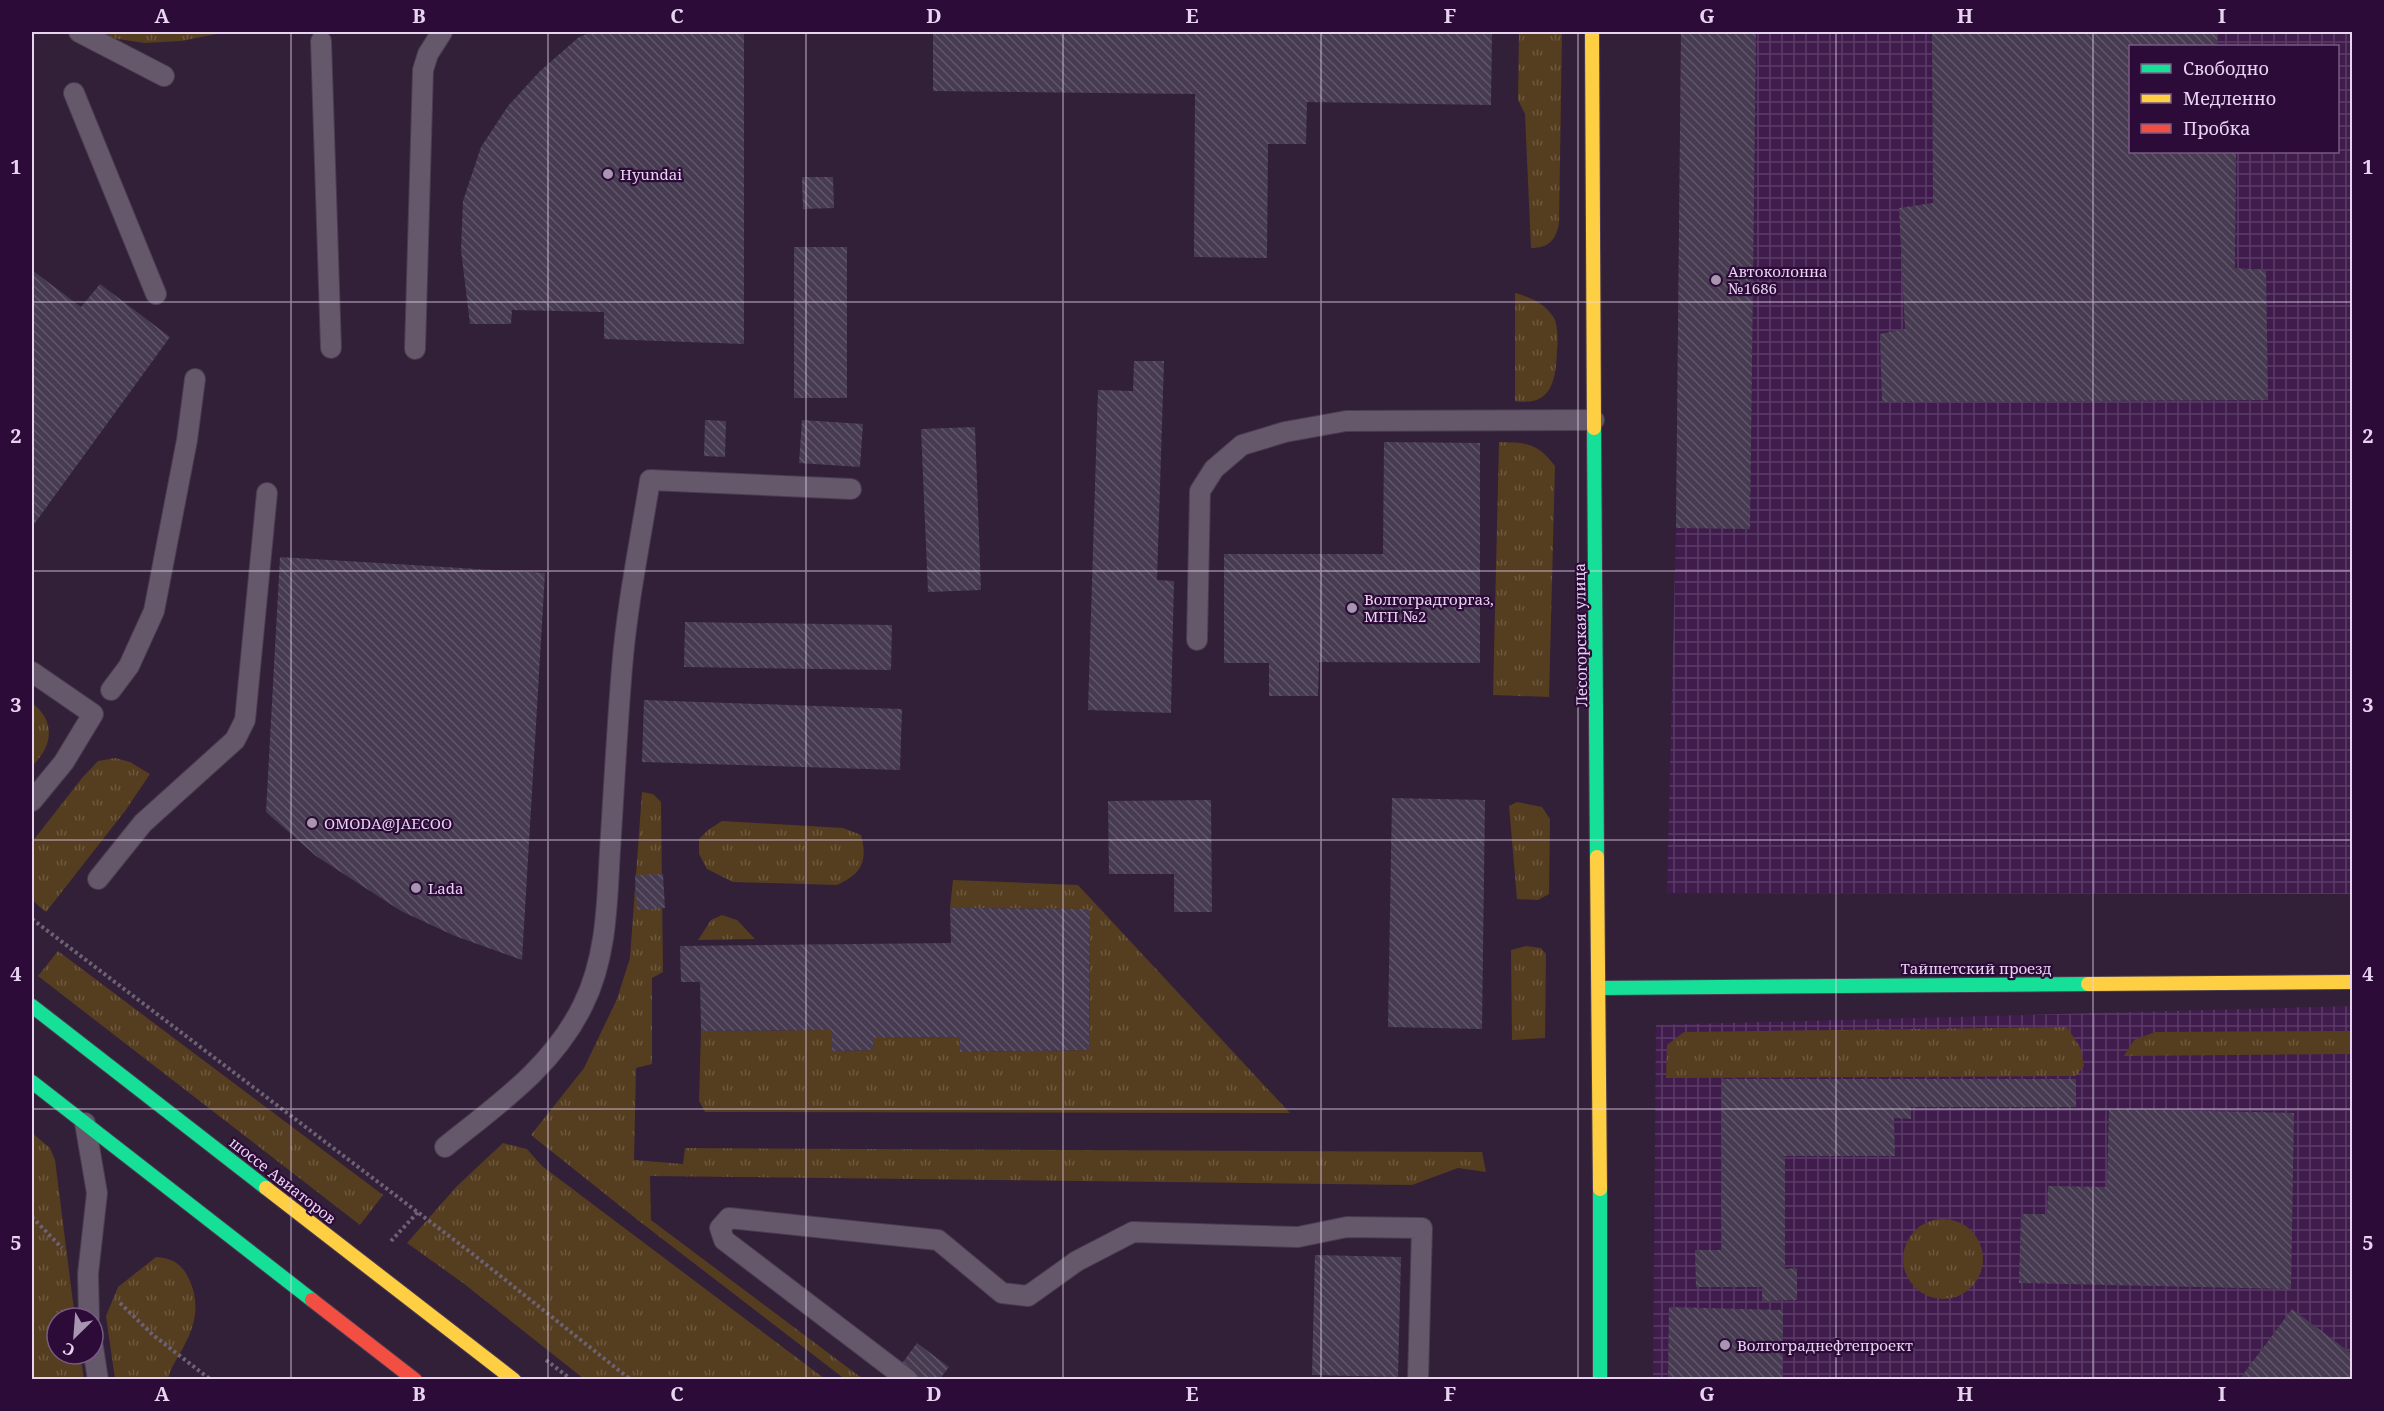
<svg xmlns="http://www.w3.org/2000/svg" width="2384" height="1411" font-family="'Noto Serif',serif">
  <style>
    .industrial { fill: url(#industrial-grid); fill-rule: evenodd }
    .grass { fill: url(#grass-tufts) }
    .building { fill: url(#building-back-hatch) }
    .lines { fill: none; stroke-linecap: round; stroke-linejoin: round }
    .lane-casing { stroke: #4b3c50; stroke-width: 22 }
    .fast-casing { stroke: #4b3c50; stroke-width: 16 }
    .slow-casing { stroke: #4b3c50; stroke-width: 16 }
    .jam-casing { stroke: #4b3c50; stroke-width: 16 }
    .path { stroke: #6e6173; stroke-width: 4; stroke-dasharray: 3 3; stroke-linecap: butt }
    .lane { stroke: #65586a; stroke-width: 20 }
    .fast { stroke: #16e098; stroke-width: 14 }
    .slow { stroke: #ffcf43; stroke-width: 14 }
    .jam { stroke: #f24e42; stroke-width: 14 }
    .grid { fill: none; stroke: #e8d4f1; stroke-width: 1.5; stroke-opacity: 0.55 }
    .poi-dot { fill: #a895b0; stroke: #2d0b38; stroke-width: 2 }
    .labels { text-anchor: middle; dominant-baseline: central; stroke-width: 4.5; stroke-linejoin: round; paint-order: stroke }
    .poi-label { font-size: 15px; fill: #e8d4f1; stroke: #2d0b38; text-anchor: start }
    .street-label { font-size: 15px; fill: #e8d4f1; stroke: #2d0b38 }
    .neatline { fill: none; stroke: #e8d4f1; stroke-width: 2 }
    .grid-label { font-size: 20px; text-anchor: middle; font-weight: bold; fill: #e8d4f1 }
  </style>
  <defs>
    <pattern id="industrial-grid" width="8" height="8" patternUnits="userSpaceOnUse" patternTransform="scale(1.5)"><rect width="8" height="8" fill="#3f1c4c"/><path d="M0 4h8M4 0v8" fill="none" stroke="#5b3c66"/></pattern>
    <pattern id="grass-tufts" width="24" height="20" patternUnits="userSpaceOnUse" patternTransform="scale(1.5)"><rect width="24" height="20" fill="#553d1f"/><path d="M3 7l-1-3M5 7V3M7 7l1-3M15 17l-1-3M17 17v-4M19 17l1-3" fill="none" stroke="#6d5840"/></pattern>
    <pattern id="building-back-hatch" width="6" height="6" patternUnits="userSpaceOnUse" patternTransform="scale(1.5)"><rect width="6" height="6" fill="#463b50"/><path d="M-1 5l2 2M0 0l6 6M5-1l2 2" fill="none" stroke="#61566a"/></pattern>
  </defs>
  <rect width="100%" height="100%" fill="#322038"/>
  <!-- industrial -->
  <path class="industrial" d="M1681 32H2352V894L1667 893 1676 528ZM2130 46H2338V152H2130Z
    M2352 1006V1379L1653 1380 1656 1025Z"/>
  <!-- grass -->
  <path class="grass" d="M98 32H226L181 41 145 43 97 36Z
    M1519 32H1562L1559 223C1556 240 1549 248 1531 248L1525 114 1518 100Z
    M1515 293C1530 297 1545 303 1554 318 1558 325 1558 341 1557 350 1556 380 1552 407 1515 401Z
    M1499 442C1527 443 1537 442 1555 466L1549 697 1493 695Z
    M32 703C56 721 53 746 32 766Z
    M115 758 130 762 150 774 125 811 46 912 32 900V842L82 778 98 761Z
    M642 792 653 794 661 802 663 972 652 978V1064L636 1068 634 1160 683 1164 685 1148 1482 1152 1486 1172 1458 1168 1412 1185 650 1176 651 1220 863 1379 846 1380 639 1221 531 1135 584 1068 617 999 630 958Z
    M1517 802 1542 807 1550 819 1549 894 1538 900 1517 899 1509 806Z
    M722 821 843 828 861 835C868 861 862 874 837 885L733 882 707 869 699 854V839L708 830Z
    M953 880 1078 885 1290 1113 705 1112 699 1101 701 1031 832 1030 833 1051 873 1050V1038L960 1037 961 1052 1089 1050 1090 909 950 908Z
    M722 915 737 920 755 939 698 940 711 920Z
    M1526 946 1541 948 1546 954 1545 1038 1512 1040 1511 950Z
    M58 951 383 1195 360 1225 38 976Z
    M2067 1027 2080 1047 2084 1066 2076 1076 1666 1078 1667 1045 1684 1032Z
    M2352 1031V1054L2124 1056 2134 1040 2155 1032Z
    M32 1133 50 1148 55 1160 75 1318H57V1354H80L84 1379H32Z
    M503 1143 527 1149 542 1166 825 1379H584L463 1283 407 1243 457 1186Z
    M1903 1259a40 40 0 1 1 80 0a40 40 0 1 1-80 0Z
    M156 1257C172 1258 182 1264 189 1279 200 1302 196 1324 184 1346 178 1358 171 1366 168 1379H115L106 1316 118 1287Z"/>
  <!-- building -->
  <path class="building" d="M592 32H744V344L604 339V312L512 310 511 324H470L461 250 463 201 481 147 508 106 540 71 579 37Z
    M933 32H1492L1491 105 1307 102 1306 144H1268L1267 258 1194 257 1195 94 933 91Z
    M1681 32H1756L1750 529 1676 528Z
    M1932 32H2218L2217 46H2130V152H2236L2235 268 2266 270 2268 400 1882 402 1880 334 1905 329 1899 208 1933 203Z
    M802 177H833L834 208 803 209Z
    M794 247H847V398H794Z
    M32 270 81 307 100 284 170 337 32 527Z
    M1134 361H1164L1157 580 1174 581 1171 713 1088 710 1098 390 1133 391Z
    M705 420 726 421 725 457 704 456Z
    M802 420 863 424 860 467 799 463Z
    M975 427 981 590 928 592 921 429Z
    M1384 442 1480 443V663L1319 662 1318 696H1269V663H1224V554H1383Z
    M280 557 545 573 522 960 455 936 401 911 316 856 266 812Z
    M685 622 892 625 891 670 684 667Z
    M644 700 902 709 900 770 642 762Z
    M1392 798 1485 800 1482 1029 1388 1027Z
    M1211 800 1212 912H1174V874H1109L1108 801Z
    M663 874 665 908 637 910 635 875Z
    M950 908 1090 909 1089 1050 960 1052V1037L873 1038V1050L832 1051V1030L701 1031 700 982H681L680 946 951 943Z
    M1722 1079H2076V1107H1911V1119L1894 1118 1895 1156H1785V1269L1797 1268V1300L1762 1301V1287H1696L1695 1250H1722Z
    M2109 1109 2294 1113 2291 1289 2019 1283 2021 1214H2047L2048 1186 2107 1187Z
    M1315 1255 1401 1257 1398 1377 1312 1375Z
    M1669 1307 1783 1310 1782 1380H1668Z
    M2292 1309 2352 1354V1380H2239Z
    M917 1343 949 1367 939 1380H918L900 1366Z"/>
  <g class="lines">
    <defs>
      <path id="lane" d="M79 32 164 76
        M321 41 331 348
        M74 93 156 294
        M415 349 423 70 428 54 442 32
        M1197 640 1200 491 1214 469 1242 445 1285 432 1346 421 1594 420
        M32 672 93 714 64 762 32 801
        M111 690 129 666 154 611 187 440 195 379
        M98 879 143 823 235 740 245 720 267 493
        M85 1123 97 1193 88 1274 89 1318
        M445 1147C497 1105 553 1067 583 1005 607 957 607 902 610 850 614 789 617 729 622 668 627 605 640 542 650 480L851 489
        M93 1347 98 1380
        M908 1380 724 1240 720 1228 729 1218 938 1240 1002 1293 1028 1296 1077 1261 1133 1232 1298 1237 1347 1227 1422 1228 1418 1380"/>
      <path id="fast" d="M1594 428 1597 857
        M1600 988 2088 984
        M32 1006 266 1188
        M32 1082 312 1300
        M1600 1189V1380"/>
      <path id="slow" d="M1592 32 1594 428
        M1597 857 1600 1189
        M2088 984 2352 982
        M266 1188 514 1380"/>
      <path id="jam" d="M312 1300 415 1380"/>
    </defs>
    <!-- lane casing -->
    <use href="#lane" class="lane-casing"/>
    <!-- fast casing -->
    <use href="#fast" class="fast-casing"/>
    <!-- slow casing -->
    <use href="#slow" class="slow-casing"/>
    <!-- jam casing -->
    <use href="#jam" class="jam-casing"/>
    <!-- path -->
    <path class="path" d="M32 919 474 1255 631 1380
      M32 1217 62 1248
      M391 1241 418 1212
      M120 1303 153 1335 211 1380
      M546 1360 572 1380"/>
    <!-- lane -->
    <use href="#lane" class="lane"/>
    <!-- fast -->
    <use href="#fast" class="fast"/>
    <!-- slow -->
    <use href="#slow" class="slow"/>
    <!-- jam -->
    <use href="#jam" class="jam"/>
  </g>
  <!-- grid -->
  <path class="grid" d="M291 32V1380M548 32V1380M806 32V1380M1063 32V1380M1321 32V1380M1578 32V1380M1836 32V1380M2093 32V1380M32 302H2352M32 571H2352M32 840H2352M32 1109H2352"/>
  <!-- markers -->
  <g class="poi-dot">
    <circle cx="608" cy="174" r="6"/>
    <circle cx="1716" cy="280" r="6"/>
    <circle cx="1352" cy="608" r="6"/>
    <circle cx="312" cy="823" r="6"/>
    <circle cx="416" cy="888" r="6"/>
    <circle cx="1725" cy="1345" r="6"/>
  </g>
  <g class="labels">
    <!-- poi labels -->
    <g class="poi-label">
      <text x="620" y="174">Hyundai</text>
      <text x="1728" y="271">Автоколонна<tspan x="1728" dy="17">№1686</tspan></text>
      <text x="1364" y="599">Волгоградгоргаз,<tspan x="1364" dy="17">МГП №2</tspan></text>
      <text x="324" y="823">OMODA@JAECOO</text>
      <text x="428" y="888">Lada</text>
      <text x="1737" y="1345">Волгограднефтепроект</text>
    </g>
    <!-- street labels -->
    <g class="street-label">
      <text transform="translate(1580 635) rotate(-91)">Лесогорская улица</text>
      <text x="1976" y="968">Тайшетский проезд</text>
      <text transform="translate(283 1180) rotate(38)">шоссе Авиаторов</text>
    </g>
  </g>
  <!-- border -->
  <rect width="2384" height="1411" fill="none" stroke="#2d0b38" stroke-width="66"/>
  <!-- legend -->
  <rect x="2129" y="45" width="210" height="108" fill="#2d0b38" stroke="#785b82" stroke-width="1.5"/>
  <rect x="2141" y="64" width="30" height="9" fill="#16e098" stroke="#785b82" stroke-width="1.5"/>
  <text x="2183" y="75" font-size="18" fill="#e8d4f1">Свободно</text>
  <rect x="2141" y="94" width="30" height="9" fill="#ffcf43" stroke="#785b82" stroke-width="1.5"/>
  <text x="2183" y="105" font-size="18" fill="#e8d4f1">Медленно</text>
  <rect x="2141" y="124" width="30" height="9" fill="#f24e42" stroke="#785b82" stroke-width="1.5"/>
  <text x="2183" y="135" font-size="18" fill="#e8d4f1">Пробка</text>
  <!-- north arrow -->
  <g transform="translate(75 1336) rotate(205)"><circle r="28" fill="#2d0b38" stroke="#785b82" stroke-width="1.5"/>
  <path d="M0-4.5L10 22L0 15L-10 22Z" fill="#a895b0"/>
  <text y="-9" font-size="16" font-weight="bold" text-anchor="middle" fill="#e8d4f1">С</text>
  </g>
  <rect x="33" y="33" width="2318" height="1345" class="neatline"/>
  <g class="grid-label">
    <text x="162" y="23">A</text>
    <text x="419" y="23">B</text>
    <text x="677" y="23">C</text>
    <text x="934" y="23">D</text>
    <text x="1192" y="23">E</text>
    <text x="1450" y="23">F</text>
    <text x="1707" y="23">G</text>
    <text x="1965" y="23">H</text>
    <text x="2222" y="23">I</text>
    <text x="16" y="174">1</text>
    <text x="2368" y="174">1</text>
    <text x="16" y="443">2</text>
    <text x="2368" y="443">2</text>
    <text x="16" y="712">3</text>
    <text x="2368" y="712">3</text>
    <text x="16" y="981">4</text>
    <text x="2368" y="981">4</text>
    <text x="16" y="1250">5</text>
    <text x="2368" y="1250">5</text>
    <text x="162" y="1401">A</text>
    <text x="419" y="1401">B</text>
    <text x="677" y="1401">C</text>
    <text x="934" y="1401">D</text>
    <text x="1192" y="1401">E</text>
    <text x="1450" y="1401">F</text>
    <text x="1707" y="1401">G</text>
    <text x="1965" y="1401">H</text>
    <text x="2222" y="1401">I</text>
  </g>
</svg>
